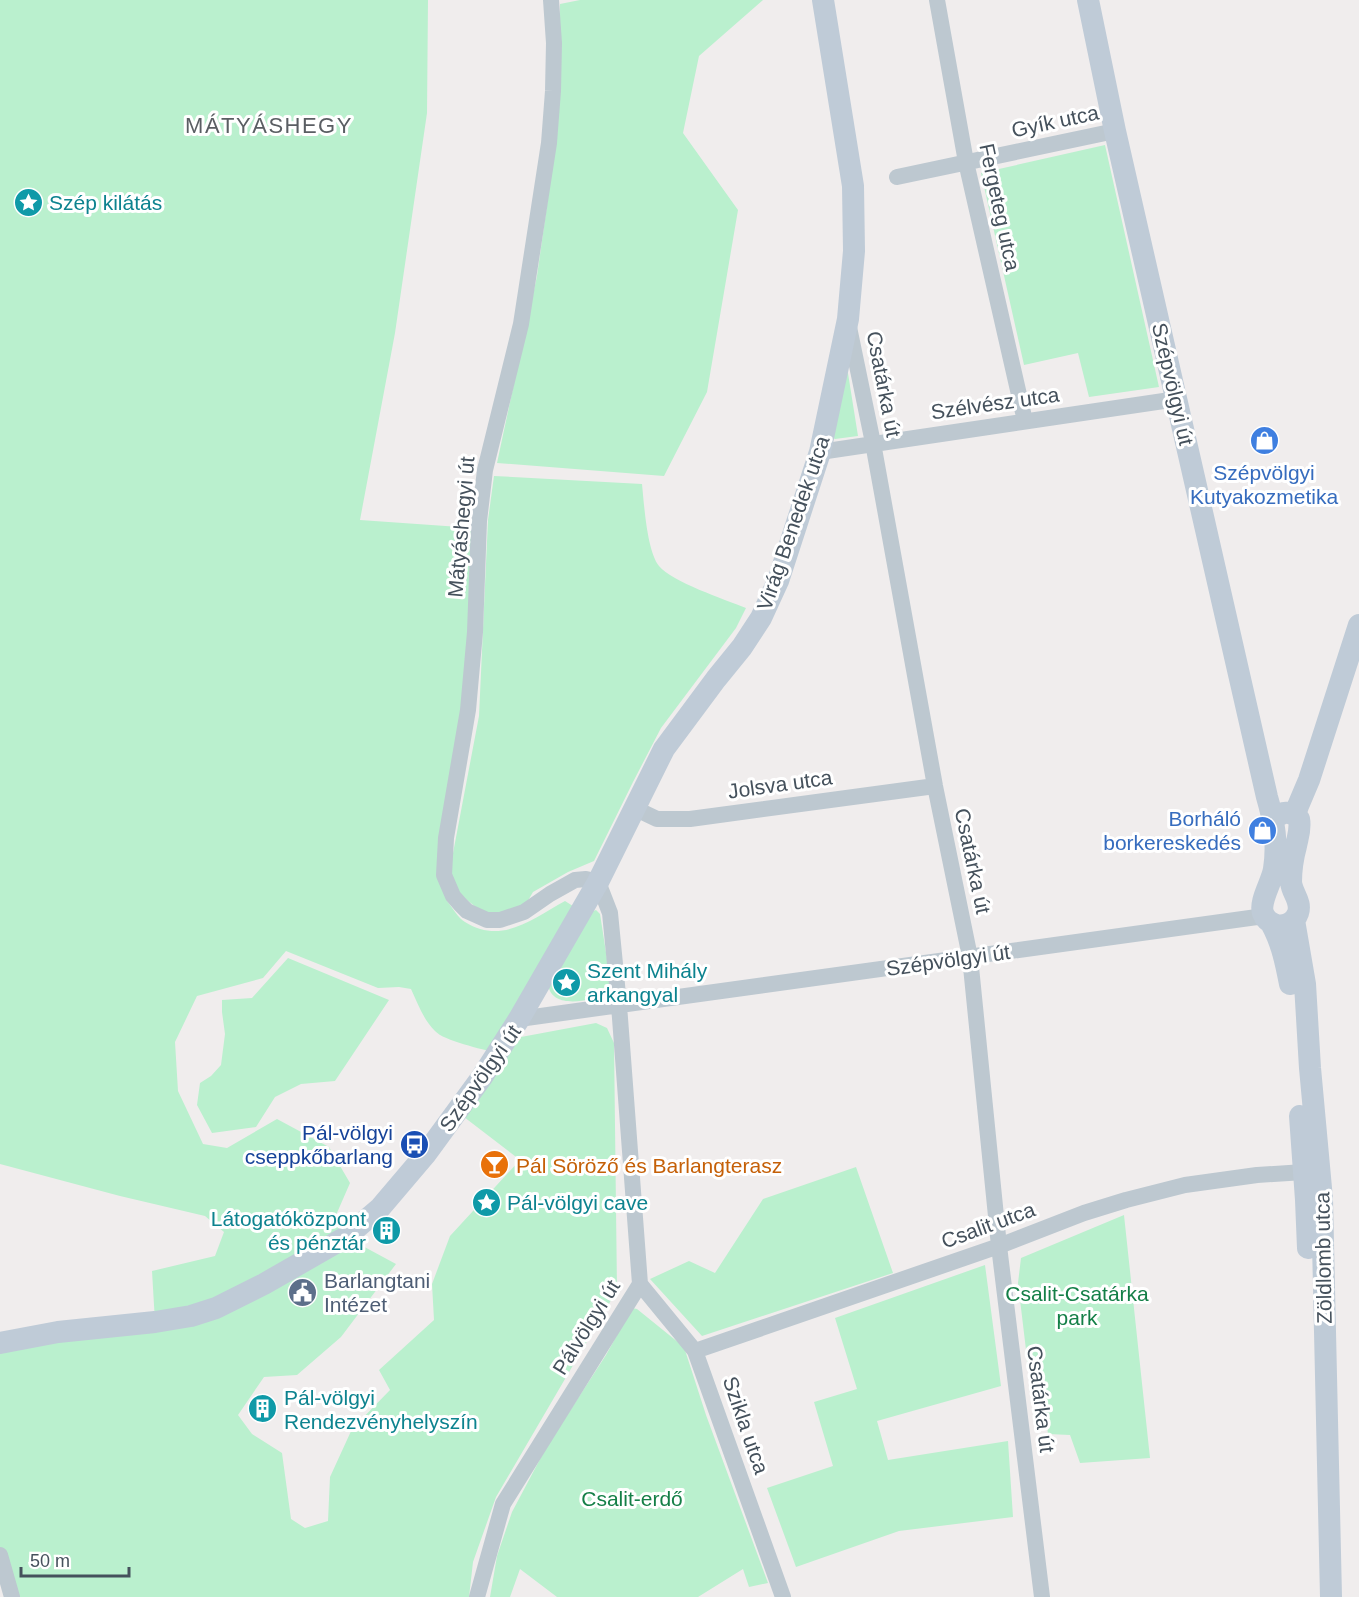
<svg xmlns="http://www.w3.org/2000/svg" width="1359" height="1597" font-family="Arial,sans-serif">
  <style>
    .green { fill: #baf0ce }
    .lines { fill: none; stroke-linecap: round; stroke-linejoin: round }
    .street { stroke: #bdc8d0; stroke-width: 16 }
    .secondary { stroke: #bfcbd7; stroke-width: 22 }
    .labels { text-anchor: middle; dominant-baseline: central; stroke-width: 6; stroke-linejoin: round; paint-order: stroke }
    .street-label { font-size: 21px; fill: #45515c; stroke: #fff }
    .culture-label { font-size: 21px; fill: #0d838f; stroke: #fff; text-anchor: start }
    .shop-label { font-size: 21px; fill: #366cbe; stroke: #fff }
    .transit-label { font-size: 21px; fill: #164399; stroke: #fff; text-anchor: end }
    .food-label { font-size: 21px; fill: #c56008; stroke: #fff; text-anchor: start }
    .service-label { font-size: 21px; fill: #4e5e75; stroke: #fff; text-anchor: start }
    .park-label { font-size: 21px; fill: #147f47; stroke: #fff }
    .neighbourhood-label { font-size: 22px; letter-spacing: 1.5px; fill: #5a5e63; stroke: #fff }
  </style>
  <rect width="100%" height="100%" fill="#f0eded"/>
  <!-- green -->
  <path class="green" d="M0 0H428L427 113 395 333 360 520 474 528 467 670 447 901C452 907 458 918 465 922 502 945 532 919 565 901L576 908 497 1053C482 1049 444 1041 435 1031 423 1019 418 1004 411 989L399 987 378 988 286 951 263 978 197 996 175 1042 178 1091 203 1144 227 1148 277 1119 329 1147 350 1183 333 1222 346 1237 396 1264 341 1337 297 1375 264 1377 238 1415 252 1434 282 1453 291 1519 305 1528 328 1521 330 1477 352 1429 390 1390 379 1370 434 1320 432 1284 450 1236 520 1160 464 1117 521 1037 596 1023 607 1028 614 1043 617 1290 496 1497 473 1562 469 1597H12L0 1555V1344L155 1322 152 1271 215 1256 224 1232 205 1216 120 1196 0 1164Z
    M580 0H763L699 56 683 133 738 210 707 392 664 476 497 463 537 276 558 127 560 4Z
    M1105 145 1159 387 1089 397 1078 353 1024 365 981 173Z
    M847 367 858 436 835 439 833 438Z
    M494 476 642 484C644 504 647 551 659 566 672 582 724 599 746 608L736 628 661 728 633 782 594 861 568 872 533 892 523 909 499 917 482 912 457 892 450 869 479 716 488 520Z
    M596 910 600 914 612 991 608 996C590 999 553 1011 548 985L591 912Z
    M288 958 389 1000 335 1081 301 1084 275 1097 256 1127 212 1133 197 1105 200 1083 211 1076 221 1065 225 1034 222 1012V1000L252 998Z
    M856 1167 893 1273 702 1336 650 1279 689 1261 715 1273 763 1199Z
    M1124 1215 1150 1458 1080 1463 1070 1435 1048 1434 1047 1426 1035 1425 1018 1283 1021 1258Z
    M985 1265 1001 1386 877 1421 888 1460 1008 1441 1013 1517 899 1531 796 1567 767 1488 833 1466 814 1402 857 1389 835 1318Z
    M632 1308 637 1309 684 1347 706 1415 768 1583 749 1587 743 1569 698 1597H557L520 1569 510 1597H490L497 1556 512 1512 547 1446 606 1355Z"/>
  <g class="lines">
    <!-- street -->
    <path class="street" d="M937 0 966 162 1025 421
      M897 177 1115 131
      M849 327 873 443 935 786 970 957 999 1246 1042 1597
      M820 452 1177 399
      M634 808 657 819H690L935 786
      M519 1019 1257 917 1266 919
      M640 1284 695 1351 783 1597
      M695 1351 999 1246 1084 1213 1126 1200 1185 1185 1257 1175 1304 1172
      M0 1555 12 1597
      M477 1597 503 1504 640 1284 619 1005 610 913 598 882 586 879 575 880 550 894 524 912 500 920H487L467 911 460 904 453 896 444 875 446 838 468 710 475 632 479 521 485 470 521 324 549 143 553 91 554 43 551 0"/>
    <!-- secondary -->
    <path class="secondary" d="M1088 0 1115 131 1267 797C1274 821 1278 843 1274 869 1272 882 1259 901 1263 913 1265 919 1270 923 1276 925 1285 927 1295 922 1298 913 1302 901 1292 894 1291 882 1291 871 1293 857 1296 846 1298 836 1301 829 1299 819 1291 810 1281 811 1274 820
      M1295 815 1298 806 1309 780 1359 625
      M1294 920 1305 984 1310 1068 1322 1199 1331 1597
      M1271 923C1282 943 1286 963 1290 984
      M1300 1116 1306 1200 1308 1248
      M0 1343 58 1332 155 1322 191 1316 216 1308 264 1284 346 1237 380 1208 425 1155 482 1077 519 1019 598 882 664 749 716 679 742 647 761 618 778 581 820 452 848 319 854 251 853 186 823 0"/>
  </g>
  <!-- icons -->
  <defs>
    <symbol id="sight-disc" viewBox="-11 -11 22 22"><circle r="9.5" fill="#0f9aa8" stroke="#fff"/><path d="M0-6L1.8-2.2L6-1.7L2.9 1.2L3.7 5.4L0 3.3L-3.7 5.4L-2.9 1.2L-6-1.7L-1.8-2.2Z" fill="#fff"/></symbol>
    <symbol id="shop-disc" viewBox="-11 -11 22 22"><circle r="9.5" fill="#3f7fe0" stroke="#fff"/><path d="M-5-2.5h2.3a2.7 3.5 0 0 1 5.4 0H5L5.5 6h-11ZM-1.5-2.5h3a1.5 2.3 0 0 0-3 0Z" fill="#fff"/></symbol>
    <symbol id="bus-disc" viewBox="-11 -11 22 22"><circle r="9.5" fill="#1a4fb4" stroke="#fff"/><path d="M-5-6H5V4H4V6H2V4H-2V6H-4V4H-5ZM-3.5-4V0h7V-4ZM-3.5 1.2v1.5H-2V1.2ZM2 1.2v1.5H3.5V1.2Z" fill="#fff"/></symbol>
    <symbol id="bar-disc" viewBox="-11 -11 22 22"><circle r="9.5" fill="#e8710a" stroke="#fff"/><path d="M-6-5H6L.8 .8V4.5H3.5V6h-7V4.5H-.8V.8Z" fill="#fff"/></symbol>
    <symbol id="building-disc" viewBox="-11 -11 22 22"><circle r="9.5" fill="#0f9aa8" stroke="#fff"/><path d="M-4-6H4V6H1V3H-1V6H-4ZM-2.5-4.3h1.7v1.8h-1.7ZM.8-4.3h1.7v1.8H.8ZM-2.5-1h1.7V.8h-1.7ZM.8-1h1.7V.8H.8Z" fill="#fff"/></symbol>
    <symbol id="civic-disc" viewBox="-11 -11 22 22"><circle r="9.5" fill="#5c6f8a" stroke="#fff"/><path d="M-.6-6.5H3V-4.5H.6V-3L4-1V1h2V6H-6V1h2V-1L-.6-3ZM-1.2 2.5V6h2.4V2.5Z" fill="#fff"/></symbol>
  </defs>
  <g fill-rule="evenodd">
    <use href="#sight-disc" x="12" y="186" width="33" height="33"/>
    <use href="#shop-disc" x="1248" y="424" width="33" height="33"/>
    <use href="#shop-disc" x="1246" y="814" width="33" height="33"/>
    <use href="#sight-disc" x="550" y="966" width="33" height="33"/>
    <use href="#bus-disc" x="398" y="1128" width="33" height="33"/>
    <use href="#bar-disc" x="478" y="1148" width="33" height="33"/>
    <use href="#sight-disc" x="470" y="1186" width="33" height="33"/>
    <use href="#building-disc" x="370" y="1214" width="33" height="33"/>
    <use href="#civic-disc" x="286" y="1276" width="33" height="33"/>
    <use href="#building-disc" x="246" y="1392" width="33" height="33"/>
  </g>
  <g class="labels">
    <!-- street labels -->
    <g class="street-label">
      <text transform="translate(1055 121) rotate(-12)">Gyík utca</text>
      <text transform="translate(1000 207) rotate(78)">Fergeteg utca</text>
      <text transform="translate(884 384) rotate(79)">Csatárka út</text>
      <text transform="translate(1173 384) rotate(77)">Szépvölgyi út</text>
      <text transform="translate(995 403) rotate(-8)">Szélvész utca</text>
      <text transform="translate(793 523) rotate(-71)">Virág Benedek utca</text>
      <text transform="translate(461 527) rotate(-85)">Mátyáshegyi út</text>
      <text transform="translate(780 784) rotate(-8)">Jolsva utca</text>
      <text transform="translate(973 861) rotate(78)">Csatárka út</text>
      <text transform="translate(948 960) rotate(-8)">Szépvölgyi út</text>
      <text transform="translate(480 1078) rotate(-55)">Szépvölgyi út</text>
      <text transform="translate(988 1225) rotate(-20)">Csalit utca</text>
      <text transform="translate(1323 1258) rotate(-91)">Zöldlomb utca</text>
      <text transform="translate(586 1327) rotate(-58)">Pálvölgyi út</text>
      <text transform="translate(1041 1399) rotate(83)">Csatárka út</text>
      <text transform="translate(746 1425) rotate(71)">Szikla utca</text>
    </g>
    <!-- culture labels -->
    <g class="culture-label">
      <text x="49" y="202">Szép kilátás</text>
      <text x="587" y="970">Szent Mihály<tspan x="587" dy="24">arkangyal</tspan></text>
      <text x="507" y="1202">Pál-völgyi cave</text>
      <text x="366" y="1218" text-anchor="end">Látogatóközpont<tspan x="366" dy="24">és pénztár</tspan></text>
      <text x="284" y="1397">Pál-völgyi<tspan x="284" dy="24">Rendezvényhelyszín</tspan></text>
    </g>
    <!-- shop labels -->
    <g class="shop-label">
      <text x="1264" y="472">Szépvölgyi<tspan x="1264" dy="24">Kutyakozmetika</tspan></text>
      <text x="1241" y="818" text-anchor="end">Borháló<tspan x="1241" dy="24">borkereskedés</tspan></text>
    </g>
    <!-- transit labels -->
    <g class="transit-label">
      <text x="393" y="1132">Pál-völgyi<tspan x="393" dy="24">cseppkőbarlang</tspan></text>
    </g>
    <!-- food labels -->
    <g class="food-label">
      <text x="516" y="1165">Pál Söröző és Barlangterasz</text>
    </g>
    <!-- service labels -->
    <g class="service-label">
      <text x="324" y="1280">Barlangtani<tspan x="324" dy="24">Intézet</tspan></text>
    </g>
    <!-- park labels -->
    <g class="park-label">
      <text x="1077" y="1293">Csalit-Csatárka<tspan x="1077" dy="24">park</tspan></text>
      <text x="632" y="1498">Csalit-erdő</text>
    </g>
    <!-- neighbourhood labels -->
    <g class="neighbourhood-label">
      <text x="269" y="125">MÁTYÁSHEGY</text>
    </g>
  </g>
  <!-- scale -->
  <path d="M21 1567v9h108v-9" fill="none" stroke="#45515c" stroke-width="3"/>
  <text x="30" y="1567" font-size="18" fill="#45515c" stroke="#ffffff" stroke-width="4.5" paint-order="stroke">50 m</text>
</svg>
